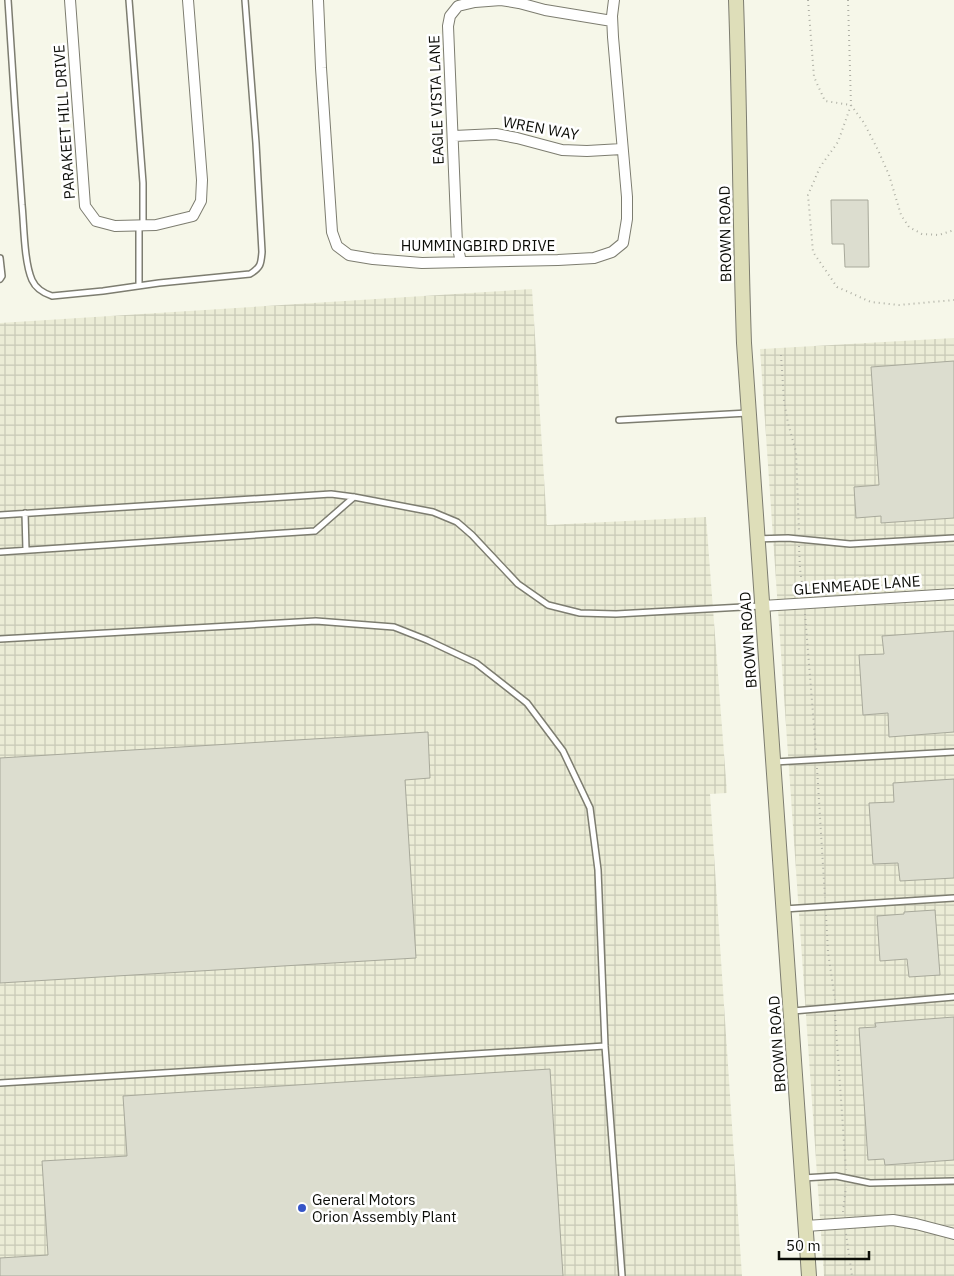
<svg xmlns="http://www.w3.org/2000/svg" width="954" height="1276" font-family="'IBM Plex Sans',sans-serif">
  <style>
    .industrial { fill: url(#industrial-grid) }
    .building { fill: #dcddcf; stroke: #a8a99b }
    .lines { fill: none; stroke-linecap: round; stroke-linejoin: round }
    .service-casing { stroke: #7d7d70; stroke-width: 8 }
    .minor-casing { stroke: #7d7d70; stroke-width: 12 }
    .secondary-casing { stroke: #7d7d70; stroke-width: 16 }
    .path { stroke: #afb0a5; stroke-width: 2; stroke-dasharray: 1 4; stroke-linecap: butt }
    .service { stroke: #fff; stroke-width: 5 }
    .minor { stroke: #fff; stroke-width: 10 }
    .secondary { stroke: #dedeb9; stroke-width: 14 }
    .poi-dot { fill: #3655c7; stroke: #fff; stroke-width: 2 }
    .labels { text-anchor: middle; dominant-baseline: central; stroke-width: 5; stroke-linejoin: round; paint-order: stroke }
    .street-label { font-size: 15px; fill: #0b0c07; stroke: #fff }
    .poi-label { font-size: 15px; fill: #0b0c07; stroke: #fff; text-anchor: start }
  </style>
  <defs>
    <pattern id="industrial-grid" width="8" height="8" patternUnits="userSpaceOnUse" patternTransform="scale(1.25)"><rect width="8" height="8" fill="#ebecd6"/><path d="M0 4h8M4 0v8" fill="none" stroke="#c8c9b6"/></pattern>
  </defs>
  <rect width="100%" height="100%" fill="#f6f7e9"/>
  <!-- industrial -->
  <path class="industrial" d="M532 289 547 525 706 517 727 793 710 794 742 1276H0V323Z
    M954 338V1276H824L760 349Z"/>
  <!-- building -->
  <path class="building" d="M831 200H868L869 267H845L844 244H832Z
    M954 361V518L881 523V516L856 518 854 487 879 485 871 367Z
    M954 631V732L889 737 888 713 863 715 859 655 884 654 882 636Z
    M428 732 430 778 405 780 416 958 0 983V758Z
    M954 779V878L900 881 898 863 873 864 869 803 894 802 893 783Z
    M935 910 940 975 909 977 907 959 880 961 877 916 904 914V912Z
    M954 1017V1160L885 1165 884 1159 868 1160 859 1028 876 1027 875 1023Z
    M550 1069 563 1276H0V1258L48 1255 42 1161 127 1156 123 1096Z"/>
  <g class="lines">
    <defs>
      <path id="service" d="M8 0C12 68 17 137 22 205 24 225 24 262 32 280 36 289 43 293 52 296L103 291 159 283 250 274C261 267 261 264 262 252L256 143 245 0
        M129 0 143 183V225
        M139 226V285
        M0 258 2 276 0 279
        M619 420 748 413
        M25 513 26 550
        M0 515 331 494 354 497 433 512 457 522 472 535 518 584 548 605 580 613 616 614 761 606
        M758 539 788 538 850 544 954 538
        M0 552 315 531 354 497
        M0 639 316 621 394 627 427 640 476 663 527 703 563 751 590 808 598 870 605 1046 622 1276
        M774 762 954 752
        M784 909 954 898
        M793 1011 954 997
        M0 1083 605 1046
        M803 1178 836 1176 870 1183 954 1181"/>
      <path id="minor" d="M70 0 85 206 96 221 115 226 156 225 193 216 201 201 202 180 188 0
        M318 0 321 68 332 232 337 246 349 255 373 259 422 263 558 260 594 258 612 252 623 243 627 219V197L613 37 612 16 614 0
        M454 136 496 134 517 138 562 150 587 151 622 149
        M461 262 457 244 448 26 450 16 458 6 475 2 501 0 519 3 545 10 612 21
        M762 606 954 594
        M806 1226 893 1220 916 1224 954 1234"/>
      <path id="secondary" d="M736 0C740 114 740 229 744 343L809 1276"/>
    </defs>
    <!-- service casing -->
    <use href="#service" class="service-casing"/>
    <!-- minor casing -->
    <use href="#minor" class="minor-casing"/>
    <!-- secondary casing -->
    <use href="#secondary" class="secondary-casing"/>
    <!-- path -->
    <path class="path" d="M808 0 814 77 825 101 851 105 838 142 820 167 808 195 813 252 837 287 871 302 899 305 954 300
      M848 0 851 105 864 123 878 150 889 175 901 215 909 227 922 234 939 235 954 230
      M781 355 784 401 788 423 796 452 799 532
      M799 546 800 569 803 591
      M805 614 816 751
      M817 768 825 898
      M826 915 828 952 835 1000
      M835 1015 846 1170
      M843 1212 846 1187
      M846 1234 852 1276"/>
    <!-- service -->
    <use href="#service" class="service"/>
    <!-- minor -->
    <use href="#minor" class="minor"/>
    <!-- secondary -->
    <use href="#secondary" class="secondary"/>
  </g>
  <!-- markers -->
  <circle class="poi-dot" cx="302" cy="1208" r="5"/>
  <g class="labels">
    <!-- street labels -->
    <g class="street-label">
      <text transform="translate(436 100) rotate(-92)">EAGLE VISTA LANE</text>
      <text transform="translate(64 122) rotate(-94)">PARAKEET HILL DRIVE</text>
      <text transform="translate(541 128) rotate(10)">WREN WAY</text>
      <text transform="translate(725 234) rotate(-91)">BROWN ROAD</text>
      <text x="478" y="245">HUMMINGBIRD DRIVE</text>
      <text transform="translate(857 585) rotate(-4)">GLENMEADE LANE</text>
      <text transform="translate(748 640) rotate(-94)">BROWN ROAD</text>
      <text transform="translate(777 1044) rotate(-94)">BROWN ROAD</text>
    </g>
    <!-- poi labels -->
    <g class="poi-label">
      <text x="312" y="1199">General Motors<tspan x="312" dy="17">Orion Assembly Plant</tspan></text>
    </g>
  </g>
  <!-- scale -->
  <path d="M779 1251v8h90v-8" fill="none" stroke="#0b0c07" stroke-width="2.5"/>
  <text x="786" y="1251" font-size="15" fill="#0b0c07" stroke="#ffffff" stroke-width="4" paint-order="stroke">50 m</text>
</svg>
